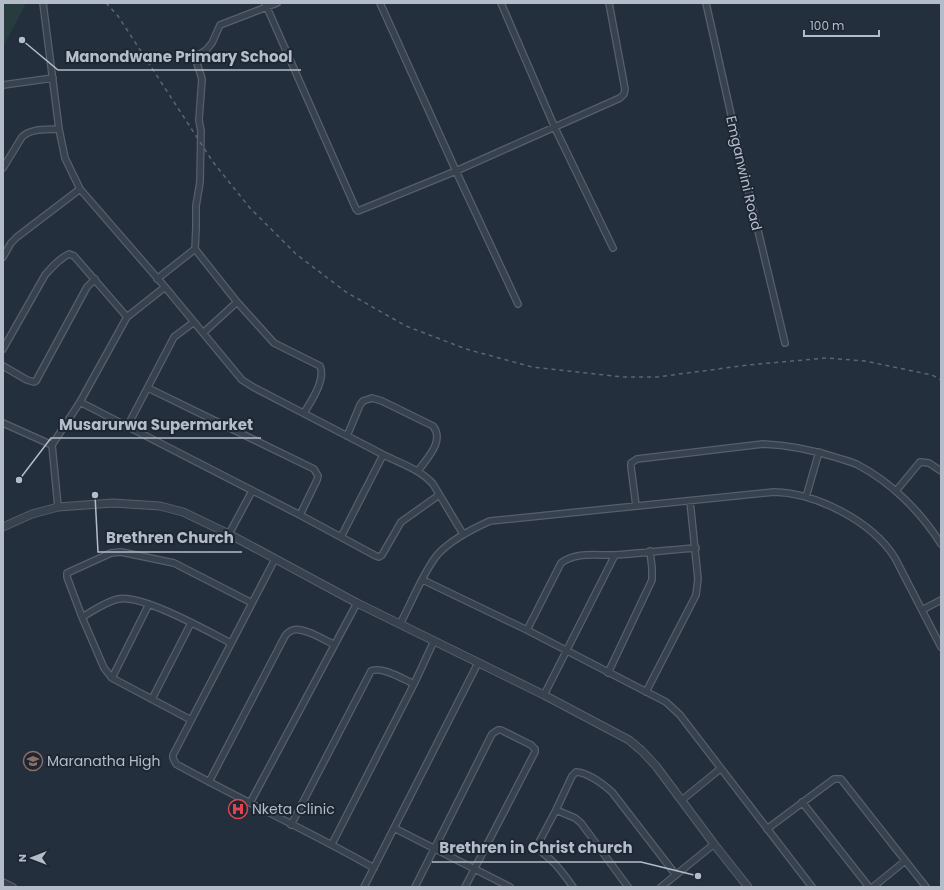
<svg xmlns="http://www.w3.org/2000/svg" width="944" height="890" font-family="Poppins,sans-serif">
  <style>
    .green { fill: #263c3f }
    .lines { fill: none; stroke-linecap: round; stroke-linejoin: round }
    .minor-casing { stroke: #565f6c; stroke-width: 8 }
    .tertiary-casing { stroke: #565f6c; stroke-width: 9 }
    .minor { stroke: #38414e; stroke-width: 5.5 }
    .tertiary { stroke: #38414e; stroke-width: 7 }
    .rail { stroke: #5a6575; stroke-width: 1.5; stroke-dasharray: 4 4; stroke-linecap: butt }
    .labels { text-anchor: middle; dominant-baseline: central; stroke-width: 4; stroke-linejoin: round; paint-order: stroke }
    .street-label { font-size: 14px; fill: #b4bcc9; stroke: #1d2633 }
    .poi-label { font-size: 14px; fill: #b4bcc9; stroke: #1d2633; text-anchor: start }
    .leader { fill: none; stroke: #b4bcc9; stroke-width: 1.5 }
    .callout-dot { fill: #b4bcc9; stroke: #1d2633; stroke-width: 1.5 }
    .callout-label { font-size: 15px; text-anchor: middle; font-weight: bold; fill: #b4bcc9; stroke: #1d2633; stroke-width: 4; stroke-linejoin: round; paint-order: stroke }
  </style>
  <rect width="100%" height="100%" fill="#242f3e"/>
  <!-- green -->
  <path class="green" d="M3 3H26L3 47Z"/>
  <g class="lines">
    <defs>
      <path id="minor" d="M43 3 59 129 65 158 80 189 165 287 242 380 253 387C296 409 338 431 380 453 398 463 419 468 433 484L463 534
        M265 3 356 209 358 211 456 171 620 98 624 94 625 89 609 3
        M380 3 456 171 518 304
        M501 3 555 128 613 248
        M706 3 743 168 785 343
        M3 85 53 78
        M3 168 22 137C31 128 47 130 59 129
        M195 249 196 228V206L200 182 201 131 199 120 202 79 195 57 206 50 212 43 220 25 277 3
        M3 257 11 243 17 237 80 189
        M157 279 195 249 237 302 274 343 320 366C326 380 311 401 304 413
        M203 333 237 302
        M3 349 45 275C52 267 59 259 69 254L74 256 127 317
        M3 366 27 380 34 382 36 381 87 287 95 279
        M148 388 314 469 318 476 317 480 300 515
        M80 402 300 515 376 556 379 557 382 555 401 522 439 495
        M3 423 52 445
        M127 427 174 337 194 322
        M347 436 360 405 363 401 372 398 382 401 433 426C445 441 427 458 418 471
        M896 491 920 462 929 463 941 471
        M806 497 819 452
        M636 506 631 467V463L637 459 763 444C789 445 813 450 838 458 844 460 852 462 858 465 891 482 921 512 941 544
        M58 507 52 445 80 402 127 317 165 287
        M229 534 252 491
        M341 537 383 455
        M275 559 173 755V758L176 764C241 800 309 831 374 868
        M423 580 527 630 666 702 680 715 812 887
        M922 610 941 600
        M82 617C93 611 105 602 118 599 142 594 207 631 231 643
        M400 624C411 604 424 570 438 554 452 539 472 529 490 521L774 492C816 493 872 521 895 558L941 647
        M527 630 561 563C577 551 597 556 615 555 642 553 669 550 696 548
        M608 673 652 580V568L650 551
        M112 678 149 604
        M646 692 696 595 698 579 690 501
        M544 695 615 555
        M152 699 191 623
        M191 720 112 678 104 668 82 617 67 577V573L111 553 121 552 174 563 252 603
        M209 782 285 636C287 633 290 631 293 630 304 627 324 640 333 644
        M682 800 720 769
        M802 802 869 887
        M250 803 357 603
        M556 810 575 818 581 823 628 887
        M291 825 371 671C382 666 403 679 414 684
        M394 828 510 887
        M767 829 834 779H841L926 887
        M332 844 414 684 434 641
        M3 882 13 887
        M364 887 478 663
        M415 887 492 734 498 730H501L531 745 535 749V752L465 887
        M573 887C566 877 559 867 550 859 545 854 539 852 538 844L556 810 572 776 576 772C589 773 603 784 612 792L676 875
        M661 887 714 844
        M873 887 905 861"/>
      <path id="tertiary" d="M3 527 32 514 58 507 113 503 160 506 183 512 229 534 357 603 544 695 629 740 642 751 656 766 714 844 748 887"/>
    </defs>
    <!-- minor casing -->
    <use href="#minor" class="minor-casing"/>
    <!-- tertiary casing -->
    <use href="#tertiary" class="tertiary-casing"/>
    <!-- minor -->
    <use href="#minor" class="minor"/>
    <!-- tertiary -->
    <use href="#tertiary" class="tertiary"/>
    <!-- rail -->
    <path class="rail" d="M106 3 118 16 213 162 250 208 296 254 346 292 406 326 466 349 532 367 623 377H657L748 365 826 358 865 361 932 375 941 380"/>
  </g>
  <!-- icons -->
  <defs>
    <symbol id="school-ring" viewBox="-11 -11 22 22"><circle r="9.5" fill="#1d2633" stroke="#8d6e63" stroke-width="1.5"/><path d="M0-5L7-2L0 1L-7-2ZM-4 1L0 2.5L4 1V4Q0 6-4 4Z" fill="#8d6e63"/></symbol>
    <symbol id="hospital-ring" viewBox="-11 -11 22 22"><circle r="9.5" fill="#1d2633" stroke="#e0444e" stroke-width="1.5"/><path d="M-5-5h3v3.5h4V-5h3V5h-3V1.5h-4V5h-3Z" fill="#e0444e"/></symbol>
  </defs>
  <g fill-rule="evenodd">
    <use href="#school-ring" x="22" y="750" width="22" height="22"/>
    <use href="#hospital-ring" x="227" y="798" width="22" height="22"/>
  </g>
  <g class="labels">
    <!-- street labels -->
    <g class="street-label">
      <text transform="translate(744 173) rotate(77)">Emganwini Road</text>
    </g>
    <!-- poi labels -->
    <g class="poi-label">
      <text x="47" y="761">Maranatha High</text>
      <text x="252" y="809">Nketa Clinic</text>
    </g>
  </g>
  <!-- callouts -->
  <path class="leader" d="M22 40L58 70H301M19 480L51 438H261M95 495L98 552H242M698 876L641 862H432"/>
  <g class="callout-dot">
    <circle cx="22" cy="40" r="4"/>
    <circle cx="19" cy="480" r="4"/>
    <circle cx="95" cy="495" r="4"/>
    <circle cx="698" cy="876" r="4"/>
  </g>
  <g class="callout-label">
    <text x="179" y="62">Manondwane Primary School</text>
    <text x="156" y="430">Musarurwa Supermarket</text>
    <text x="170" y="543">Brethren Church</text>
    <text x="536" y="853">Brethren in Christ church</text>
  </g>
  <!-- border -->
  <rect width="944" height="890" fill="none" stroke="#b4bcc9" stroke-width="8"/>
  <!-- north arrow -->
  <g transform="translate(32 858) rotate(270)" stroke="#1d2633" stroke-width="3" paint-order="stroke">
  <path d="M0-3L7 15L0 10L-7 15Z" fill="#b4bcc9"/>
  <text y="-6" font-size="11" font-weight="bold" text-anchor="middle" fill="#b4bcc9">N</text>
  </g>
  <!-- scale -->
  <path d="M804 30v6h75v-6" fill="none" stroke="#b4bcc9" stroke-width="2"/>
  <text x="810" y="30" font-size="12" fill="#b4bcc9" stroke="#1d2633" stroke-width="3" paint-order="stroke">100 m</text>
</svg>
